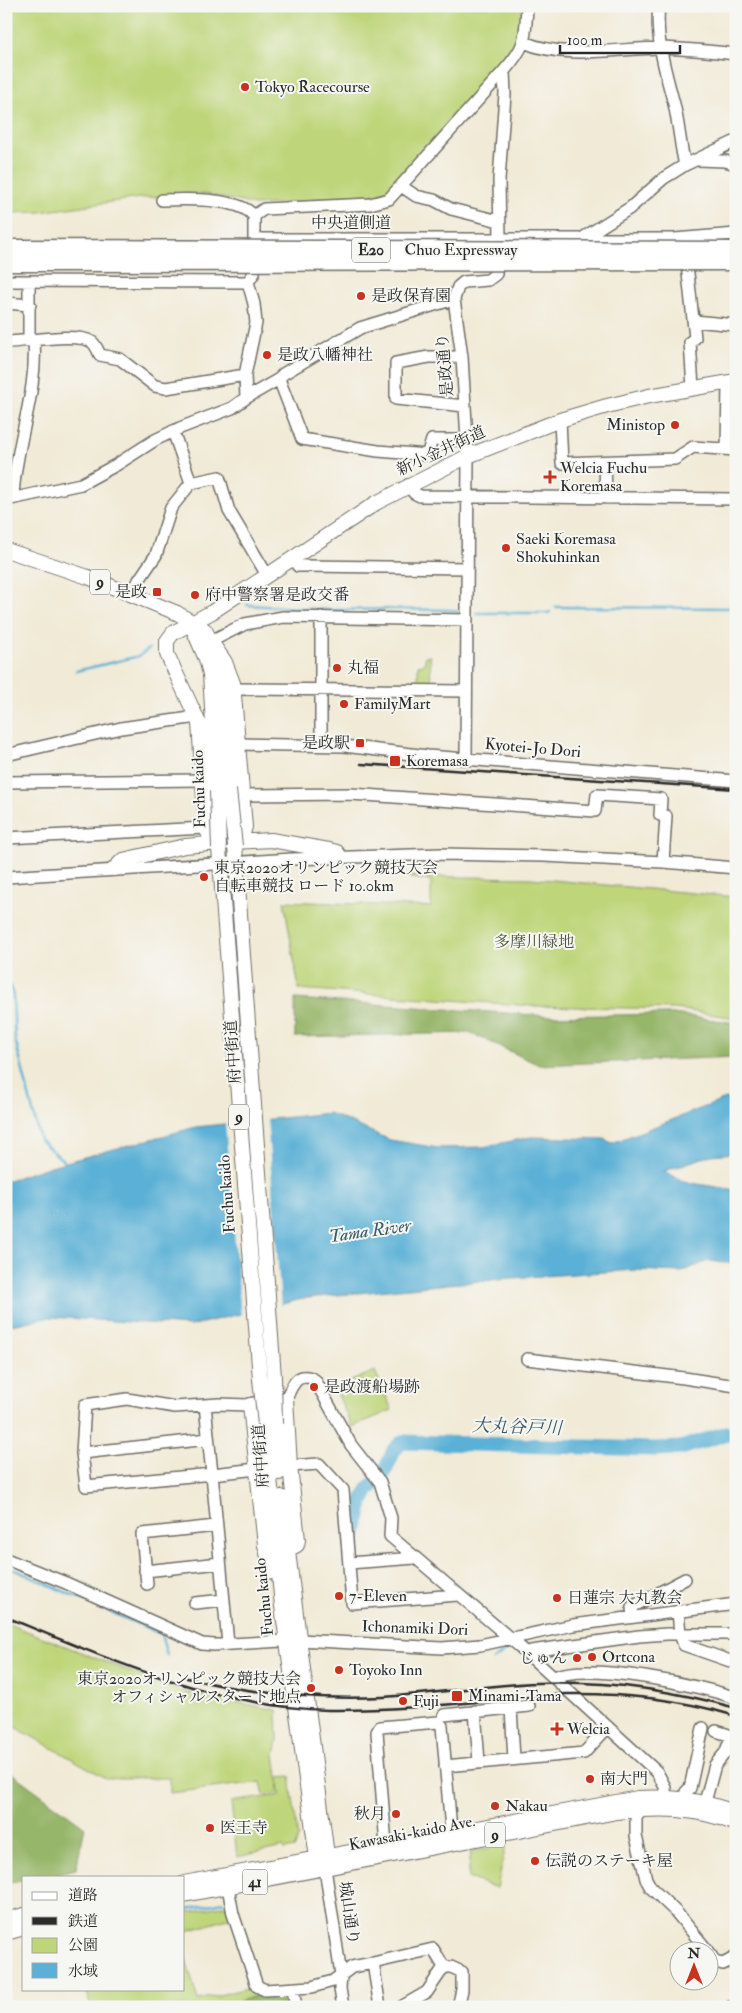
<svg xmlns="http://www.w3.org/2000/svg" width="742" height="2013" font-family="'IM FELL Double Pica','Noto Serif JP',serif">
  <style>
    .green { fill: #bed579; stroke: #748052 }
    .forest { fill: #96b669; stroke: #60704a }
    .water { fill: #5ab0d6; stroke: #426e80 }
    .pier { fill: #f1ead6 }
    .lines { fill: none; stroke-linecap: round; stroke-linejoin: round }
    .stream { stroke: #5ab0d6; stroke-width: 2.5 }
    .river { stroke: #5ab0d6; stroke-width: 15 }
    .minor-casing { stroke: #706e67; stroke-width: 14 }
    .major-casing { stroke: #706e67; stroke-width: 16 }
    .minor { stroke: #fff; stroke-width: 11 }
    .major { stroke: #fff; stroke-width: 14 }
    .rail { stroke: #2b2b2b; stroke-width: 2.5 }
    .major-bridge-casing { stroke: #706e67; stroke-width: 16; stroke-linecap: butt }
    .highway-bridge-casing { stroke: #706e67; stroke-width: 19; stroke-linecap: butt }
    .major-bridge { stroke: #fff; stroke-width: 14 }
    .highway-bridge { stroke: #fff; stroke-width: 16 }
    .poi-dot { fill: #c8321e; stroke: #f6f6f2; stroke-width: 2 }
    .labels { text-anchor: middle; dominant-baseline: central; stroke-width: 4; stroke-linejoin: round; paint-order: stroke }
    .shield { fill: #f6f6f2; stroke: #686867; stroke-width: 1 }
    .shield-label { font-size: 15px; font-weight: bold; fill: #2b2b2b }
    .poi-label { font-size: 16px; fill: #2b2b2b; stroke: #f6f6f2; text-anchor: start }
    .street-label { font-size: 16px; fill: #2b2b2b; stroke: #f6f6f2 }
    .park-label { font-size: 16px; fill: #50563e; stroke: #f6f6f2 }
    .water-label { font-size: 18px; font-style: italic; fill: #3b5a67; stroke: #f6f6f2 }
  </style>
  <rect width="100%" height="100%" fill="#f6f6f2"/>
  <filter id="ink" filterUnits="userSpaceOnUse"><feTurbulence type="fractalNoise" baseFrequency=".02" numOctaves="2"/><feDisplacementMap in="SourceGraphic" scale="10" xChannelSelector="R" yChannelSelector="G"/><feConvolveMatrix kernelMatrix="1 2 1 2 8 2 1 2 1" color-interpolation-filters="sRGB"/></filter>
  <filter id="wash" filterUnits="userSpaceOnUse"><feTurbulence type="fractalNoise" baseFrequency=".0096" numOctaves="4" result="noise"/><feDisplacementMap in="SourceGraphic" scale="20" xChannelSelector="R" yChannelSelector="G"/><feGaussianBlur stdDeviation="1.12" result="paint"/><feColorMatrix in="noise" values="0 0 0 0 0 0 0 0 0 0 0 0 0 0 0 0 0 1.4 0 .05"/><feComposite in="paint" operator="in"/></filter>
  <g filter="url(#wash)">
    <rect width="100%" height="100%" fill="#f1ead6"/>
    <!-- green -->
    <path class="green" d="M6 6H523L521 34 513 54 384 198 255 205 206 194 139 198 40 212 6 213Z
      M425 656H430L431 687H418V665L425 664Z
      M401 876 530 878 736 897V1018L676 1009 533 1006 299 989 284 901 431 907V881Z
      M375 1371 392 1410 352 1427 335 1388Z
      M6 1623 183 1692 277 1710 278 1741 275 1754 278 1777 290 1776 298 1838 295 1848 284 1850 283 1847 237 1857 231 1802 280 1795 279 1779 278 1793 264 1795 261 1782 170 1793V1778H106L6 1722Z
      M506 1845 497 1888 468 1878 471 1851Z
      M227 1905 231 1918 184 1932V1913Z
      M184 1953 198 2000 252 1987 255 1996 240 2001 239 2007H91L86 1989H184Z"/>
    <!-- forest -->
    <path class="forest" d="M295 999 549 1016 673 1014 736 1023V1057L539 1065 471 1033 295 1037Z
      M6 1769 85 1827 76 1869 40 1877H24V1880L6 1884Z
      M255 1996 288 1998 290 2007H239L240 2001Z"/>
    <!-- water -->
    <path class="water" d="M736 1095V1153L711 1155 664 1171 685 1182 736 1190V1264L708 1261 681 1272 636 1270 511 1278 307 1298 190 1326 51 1317 6 1326V1181L51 1166 196 1127 329 1113 390 1140 438 1148 483 1147 531 1137 604 1139 612 1143Z"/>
    <!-- pier -->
    <path class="pier" d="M267 1117 281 1307 264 1311 249 1119Z
      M245 1120 259 1312 241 1316 225 1122Z"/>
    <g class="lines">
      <!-- stream -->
      <path class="stream" d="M247 605 332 610 385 609 452 610 458 612
        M555 607 736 608
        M476 613H548L550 612
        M76 671 139 656 150 648
        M6 976 13 995 15 1039 40 1140 66 1163
        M6 1566 161 1634 167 1655
        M493 1660 506 1651
        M184 1910 223 1902"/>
      <!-- river -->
      <path class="river" d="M354 1537 362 1502 368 1490 384 1473 394 1450 402 1442 655 1449 681 1448 727 1433 736 1435"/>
    </g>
  </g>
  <g filter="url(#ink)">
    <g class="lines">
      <defs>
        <path id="minor" d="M659 6C655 38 666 74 674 104 679 124 680 145 685 165
          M524 42C564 60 620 48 662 48 687 49 711 51 736 54
          M698 160 725 161 736 164
          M401 186 416 196 434 200 451 209 499 221
          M162 200C185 199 239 197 254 216
          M583 238 630 208 664 178 685 165 736 141
          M254 239V216L264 209 370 204 389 199 504 71
          M686 255 695 338 690 342 693 388
          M6 281 248 282 254 273V239H674L736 234
          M29 281V341
          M6 303 30 305
          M694 321 736 325
          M6 342C26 342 77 332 92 342 96 345 98 351 100 355L120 359 155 386 166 388 245 375
          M462 357H429L396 363V399L465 406
          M279 379 302 439 378 451 427 455 432 440H467
          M246 398 245 375 256 323 254 304 248 282
          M560 420 562 463 675 459 693 447 736 450
          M727 449 728 382
          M605 462 606 498
          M191 483 219 477 229 511 267 575
          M408 485 414 493 420 496 736 499
          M13 497C15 444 38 394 34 340
          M6 500 81 484 116 465 155 440 180 428 232 408 246 398 279 379 283 374 360 328 454 299
          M293 558 298 566H305L467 568
          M133 594 139 580 156 555 171 508 191 483 173 431
          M211 641 245 624 283 617 467 620
          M234 689 466 691
          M238 744 344 746 428 756 736 781
          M321 745V617
          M6 755 121 728 197 717
          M466 759 468 456 462 357 454 299 458 287 464 282 488 280 496 274 500 238 499 180 505 94 504 71C527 45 525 39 527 6
          M6 782 204 780
          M242 795 351 794 595 811 597 795 661 799 660 815 666 816 663 862
          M6 838 206 828
          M6 877 292 859 441 854 544 856 663 862 736 868
          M527 1359 684 1378 736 1386
          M278 1400 286 1399C292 1385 298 1370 315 1380L351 1445 380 1482 391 1518 390 1536 519 1646 657 1772 665 1787 666 1805
          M205 1405 212 1474 257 1469
          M82 1453 208 1439
          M290 1466 319 1464 343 1490 352 1603 458 1595
          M6 1559 66 1583 202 1644 214 1645 300 1640 442 1648 480 1645 573 1625 736 1604
          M349 1563 415 1558
          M145 1571 220 1563
          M147 1584 142 1534 216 1526
          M195 1603 224 1600
          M678 1611 680 1634 684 1645 736 1663
          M633 1617 632 1607 685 1579
          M228 1644 212 1474 86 1486 82 1453 85 1405 127 1399 175 1407 219 1404 247 1405 257 1402
          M529 1655 531 1651 639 1636 667 1634H736
          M554 1677C589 1662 699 1685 736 1698
          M511 1708 514 1759
          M475 1711 479 1762
          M444 1715 529 1706
          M445 1766 584 1753 608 1727
          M685 1798 686 1792 690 1788 703 1728
          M705 1802 715 1765 725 1753 732 1736 716 1731
          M643 1809 636 1817V1836L646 1879 651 1888 676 1912 707 1950
          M386 1845 377 1732 380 1727 438 1722 442 1726 452 1841
          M325 1868 341 1975 340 1989 343 2007
          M228 1887 233 1914 257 1986 265 1990 312 1987 333 1981 352 1967 373 1963
          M710 1954 715 1962 723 1964 736 1957
          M293 1989 296 2007
          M380 2007 373 1963 433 1949 444 1967
          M401 2007 427 1992 444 1967H451L462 1972V1990L458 2007
          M730 2007H735"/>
        <path id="major" d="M6 550 88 577 177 613 205 630 217 654 221 671 229 790
          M190 622 206 659 210 674 217 791
          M214 646 225 662 233 683 245 827C242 841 232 842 220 843L209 835 206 828 199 723 167 654V641L173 633 212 612 376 503 468 456 560 420 607 406 649 396 736 381
          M233 842 271 840 329 850 337 852 340 857
          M235 846 274 1377
          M219 848 260 1379
          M114 869 123 860 185 846 220 843
          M286 1399 290 1466 298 1540 297 1545 287 1550
          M250 1405 265 1545 272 1572
          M265 1424 282 1606 317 1858 322 1864
          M275 1424 279 1473
          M281 1497 327 1856 326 1865
          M184 1883 638 1798C673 1796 703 1800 736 1813
          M184 1895 617 1812C658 1808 698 1807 736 1824
          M6 1920 24 1915
          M6 1933 24 1928"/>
      </defs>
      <!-- minor casing -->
      <use href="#minor" class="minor-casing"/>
      <!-- major casing -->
      <use href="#major" class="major-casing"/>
      <!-- minor -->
      <use href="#minor" class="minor"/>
      <!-- major -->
      <use href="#major" class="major"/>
      <!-- rail -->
      <path class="rail" d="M361 764 736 789
        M6 1617C108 1659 216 1707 328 1710 407 1711 487 1700 565 1694 625 1693 678 1699 736 1716
        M187 1678C252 1694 316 1700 383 1697 434 1694 486 1685 537 1683 605 1680 671 1690 736 1708"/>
      <defs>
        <path id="major-bridge" d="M229 790 235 846
          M217 791 219 848
          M274 1377 275 1424
          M260 1379 265 1424"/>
        <path id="highway-bridge" d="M6 248 736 250
          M6 263 736 262"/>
      </defs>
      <!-- major-bridge casing -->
      <use href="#major-bridge" class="major-bridge-casing"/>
      <!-- highway-bridge casing -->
      <use href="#highway-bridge" class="highway-bridge-casing"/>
      <!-- major-bridge -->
      <use href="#major-bridge" class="major-bridge"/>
      <!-- highway-bridge -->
      <use href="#highway-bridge" class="highway-bridge"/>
    </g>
  </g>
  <!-- markers -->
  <g class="poi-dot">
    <circle cx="245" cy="87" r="5"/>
    <circle cx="361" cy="296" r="5"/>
    <circle cx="267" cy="355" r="5"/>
    <circle cx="675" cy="425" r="5"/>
    <path d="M547.5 469.5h5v5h5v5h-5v5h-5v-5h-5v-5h5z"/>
    <circle cx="506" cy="548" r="5"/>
    <rect x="152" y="587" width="10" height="10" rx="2.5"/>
    <circle cx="195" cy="595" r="5"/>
    <circle cx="337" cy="668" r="5"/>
    <circle cx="344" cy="704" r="5"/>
    <rect x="355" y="738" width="10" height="10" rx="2.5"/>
    <rect x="389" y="755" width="12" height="12" rx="2.5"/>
    <circle cx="204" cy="877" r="5"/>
    <circle cx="314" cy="1387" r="5"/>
    <circle cx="339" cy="1596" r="5"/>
    <circle cx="557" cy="1598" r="5"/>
    <circle cx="592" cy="1657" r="5"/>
    <circle cx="577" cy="1658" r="5"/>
    <circle cx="339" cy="1670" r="5"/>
    <circle cx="311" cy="1688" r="5"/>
    <rect x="451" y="1690" width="12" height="12" rx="2.5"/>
    <circle cx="403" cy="1701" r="5"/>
    <path d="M554.5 1721.5h5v5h5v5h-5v5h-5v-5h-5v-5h5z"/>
    <circle cx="590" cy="1779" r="5"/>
    <circle cx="495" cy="1806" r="5"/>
    <circle cx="396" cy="1814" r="5"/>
    <circle cx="210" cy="1828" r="5"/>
    <circle cx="535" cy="1861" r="5"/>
  </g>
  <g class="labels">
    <!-- shield labels -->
    <g class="shield">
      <rect x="352" y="237.5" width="38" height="25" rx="4"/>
      <rect x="90" y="569.5" width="20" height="25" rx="4"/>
      <rect x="229" y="1104.5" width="20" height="25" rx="4"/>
      <rect x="485" y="1822.5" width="20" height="25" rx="4"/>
      <rect x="242.5" y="1869.5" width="25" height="25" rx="4"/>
    </g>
    <g class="shield-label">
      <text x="371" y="250">E20</text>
      <text x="100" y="582">9</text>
      <text x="239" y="1117">9</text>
      <text x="495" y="1835">9</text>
      <text x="255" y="1882">41</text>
    </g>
    <!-- poi labels -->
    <g class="poi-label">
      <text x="255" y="87">Tokyo Racecourse</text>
      <text x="371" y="296">是政保育園</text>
      <text x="277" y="355">是政八幡神社</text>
      <text x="665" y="425" text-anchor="end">Ministop</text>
      <text x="560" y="468">Welcia Fuchu<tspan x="560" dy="18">Koremasa</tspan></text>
      <text x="516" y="539">Saeki Koremasa<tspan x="516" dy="18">Shokuhinkan</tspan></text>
      <text x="147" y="592" text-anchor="end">是政</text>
      <text x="205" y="595">府中警察署是政交番</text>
      <text x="347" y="668">丸福</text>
      <text x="354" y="704">FamilyMart</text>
      <text x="350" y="743" text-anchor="end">是政駅</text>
      <text x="406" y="761">Koremasa</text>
      <text x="214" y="868">東京2020オリンピック競技大会<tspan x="214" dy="18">自転車競技 ロード 10.0km</tspan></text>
      <text x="324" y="1387">是政渡船場跡</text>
      <text x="349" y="1596">7-Eleven</text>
      <text x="567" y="1598">日蓮宗 大丸教会</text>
      <text x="602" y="1657">Ortcona</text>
      <text x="567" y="1658" text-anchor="end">じゅん</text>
      <text x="349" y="1670">Toyoko Inn</text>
      <text x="301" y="1679" text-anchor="end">東京2020オリンピック競技大会<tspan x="301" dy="18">オフィシャルスタート地点</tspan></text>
      <text x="468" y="1696">Minami-Tama</text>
      <text x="413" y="1701">Fuji</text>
      <text x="567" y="1729">Welcia</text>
      <text x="600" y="1779">南大門</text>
      <text x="505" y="1806">Nakau</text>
      <text x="386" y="1814" text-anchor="end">秋月</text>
      <text x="220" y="1828">医王寺</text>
      <text x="545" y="1861">伝説のステーキ屋</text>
    </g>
    <!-- street labels -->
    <g class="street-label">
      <text x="351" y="223">中央道側道</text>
      <text x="461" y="250">Chuo Expressway</text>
      <text transform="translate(445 365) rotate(-95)">是政通り</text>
      <text transform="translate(441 451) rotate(-25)">新小金井街道</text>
      <text transform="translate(533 748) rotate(5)">Kyotei-Jo Dori</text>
      <text transform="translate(199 789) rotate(-92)">Fuchu kaido</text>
      <text transform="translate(233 1052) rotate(-94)">府中街道</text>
      <text transform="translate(227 1194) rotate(-94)">Fuchu kaido</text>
      <text transform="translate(261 1456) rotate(-94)">府中街道</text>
      <text transform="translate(264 1597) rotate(-96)">Fuchu kaido</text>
      <text transform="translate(415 1628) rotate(2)">Ichonamiki Dori</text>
      <text transform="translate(412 1833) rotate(-11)">Kawasaki-kaido Ave.</text>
      <text transform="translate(349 1913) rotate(82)">城山通り</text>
    </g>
    <!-- park labels -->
    <g class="park-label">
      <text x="534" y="942">多摩川緑地</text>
    </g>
    <!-- water labels -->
    <g class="water-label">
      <text transform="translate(370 1231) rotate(-8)">Tama River</text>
      <text transform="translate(517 1427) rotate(2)">大丸谷戸川</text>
    </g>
  </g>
  <!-- margin -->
  <rect width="742" height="2013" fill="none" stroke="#f6f6f2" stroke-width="25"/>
  <!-- legend -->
  <rect x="22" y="1876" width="162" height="115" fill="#f6f6f2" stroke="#a5a5a2"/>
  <rect x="32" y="1892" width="25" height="8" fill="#ffffff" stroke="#a5a5a2"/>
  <text x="68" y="1900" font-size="15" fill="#2b2b2b">道路</text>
  <rect x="32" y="1917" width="25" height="8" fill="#2b2b2b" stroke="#a5a5a2"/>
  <text x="68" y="1926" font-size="15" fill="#2b2b2b">鉄道</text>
  <rect x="32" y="1938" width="25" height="15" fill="#bed579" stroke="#a5a5a2"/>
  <text x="68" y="1950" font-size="15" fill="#2b2b2b">公園</text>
  <rect x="32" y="1963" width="25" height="15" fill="#5ab0d6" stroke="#a5a5a2"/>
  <text x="68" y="1976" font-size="15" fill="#2b2b2b">水域</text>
  <!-- north arrow -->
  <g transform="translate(694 1966)"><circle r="24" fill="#f6f6f2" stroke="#a5a5a2"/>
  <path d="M0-4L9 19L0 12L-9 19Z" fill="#c8321e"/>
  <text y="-8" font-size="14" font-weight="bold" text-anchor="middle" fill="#2b2b2b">N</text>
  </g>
  <!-- scale -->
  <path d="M560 45v8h120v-8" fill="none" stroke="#2b2b2b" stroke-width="2.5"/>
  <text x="567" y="45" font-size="15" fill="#2b2b2b" stroke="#f6f6f2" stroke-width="4" paint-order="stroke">100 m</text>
</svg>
